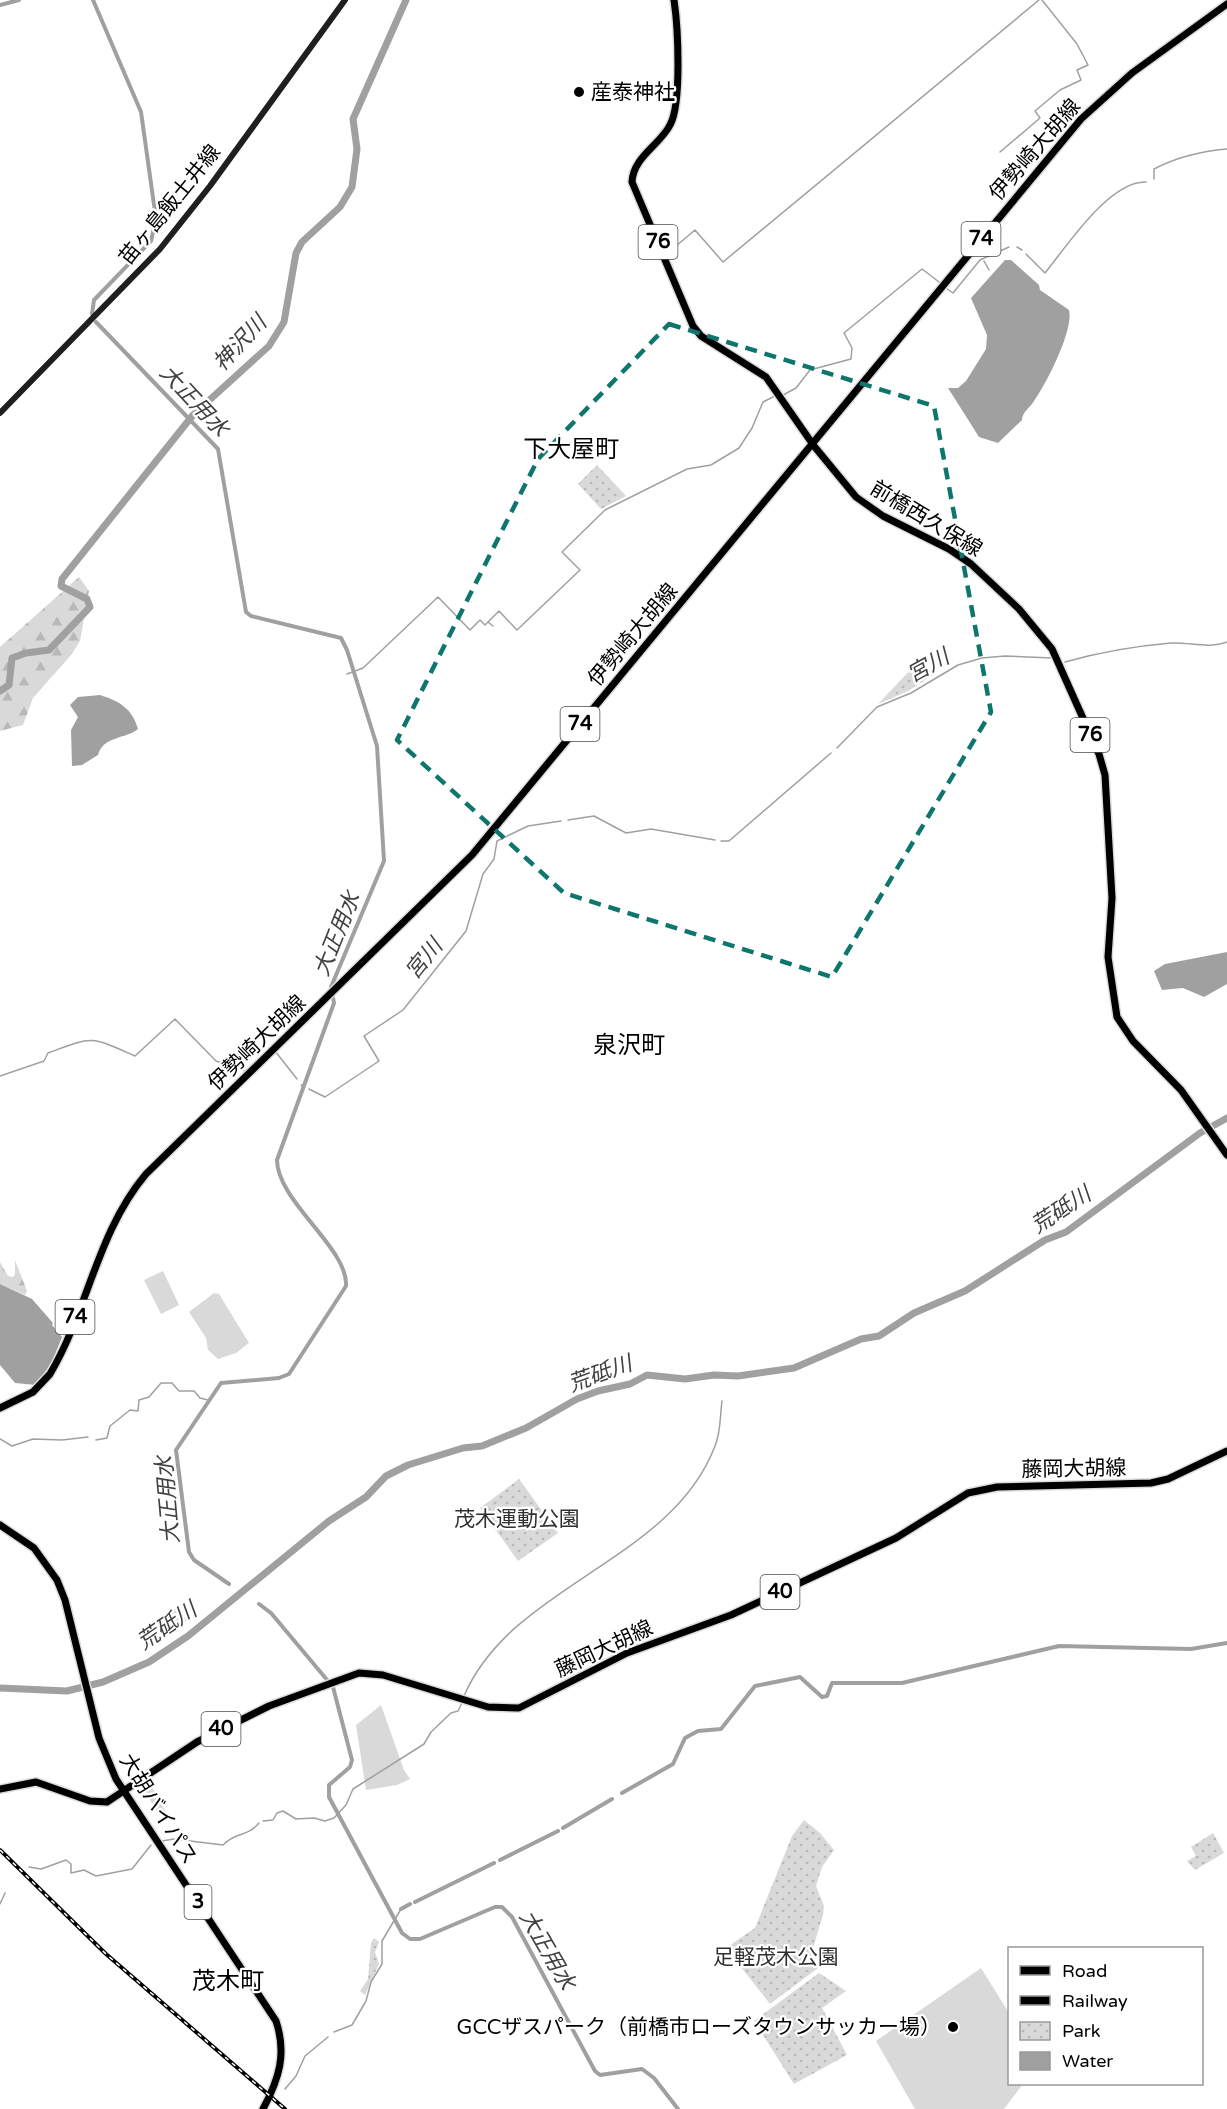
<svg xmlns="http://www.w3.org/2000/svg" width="1227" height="2109" font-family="'Varela Round','Noto Sans JP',sans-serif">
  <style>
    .grass { fill: #d9d9d9 }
    .forest { fill: url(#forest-firs) }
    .park { fill: url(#park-dots) }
    .water { fill: #a0a0a0 }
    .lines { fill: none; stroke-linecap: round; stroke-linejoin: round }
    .stream { stroke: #a0a0a0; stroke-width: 1.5 }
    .canal { stroke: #a0a0a0; stroke-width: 4 }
    .river { stroke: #a0a0a0; stroke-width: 7 }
    .primary-casing { stroke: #dbdbdb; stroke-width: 10 }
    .secondary { stroke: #1f1f1f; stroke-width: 6 }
    .primary { stroke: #000; stroke-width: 7 }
    .rail-casing { stroke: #000; stroke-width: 4 }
    .rail { stroke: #fff; stroke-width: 1.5; stroke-dasharray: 4.5; stroke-linecap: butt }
    .marked { fill: none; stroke: #0f766e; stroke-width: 4.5; stroke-dasharray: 12 8; stroke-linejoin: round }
    .poi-dot { fill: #000; stroke: #fff; stroke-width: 2 }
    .labels { text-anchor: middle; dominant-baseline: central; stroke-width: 4.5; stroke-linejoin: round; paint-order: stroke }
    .shield { fill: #fff; stroke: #4c4c4c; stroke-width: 1.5 }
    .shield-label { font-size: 20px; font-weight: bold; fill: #000 }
    .poi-label { font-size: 21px; fill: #000; stroke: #fff; text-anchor: start }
    .street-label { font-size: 21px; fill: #000; stroke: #fff }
    .park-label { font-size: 21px; fill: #303030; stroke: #fff }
    .water-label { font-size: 22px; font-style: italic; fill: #414141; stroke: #fff }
    .quarter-label { font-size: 24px; fill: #000; stroke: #fff }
  </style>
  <defs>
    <pattern id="forest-firs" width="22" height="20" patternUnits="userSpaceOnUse" patternTransform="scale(1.5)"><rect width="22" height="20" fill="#d9d9d9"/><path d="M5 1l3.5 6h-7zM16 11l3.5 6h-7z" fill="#b8b8b8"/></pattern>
    <pattern id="park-dots" width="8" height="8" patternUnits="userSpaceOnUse" patternTransform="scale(1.5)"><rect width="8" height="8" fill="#d9d9d9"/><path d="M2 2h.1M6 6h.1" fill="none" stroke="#b8b8b8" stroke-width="1.8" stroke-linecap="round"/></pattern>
  </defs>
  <rect width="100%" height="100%" fill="#fff"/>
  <!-- grass -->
  <path class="grass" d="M163 1271 179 1305 161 1314 144 1280Z
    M214 1293 219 1294 249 1343 236 1353 218 1359 208 1350 206 1338 189 1312Z
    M381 1705 404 1770 410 1779 397 1785 366 1790 356 1725Z
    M148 1779 166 1813V1814L157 1812 141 1784Z
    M981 1968 1009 2013 1010 2084H1023L1004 2109H915L876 2041Z"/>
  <!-- forest -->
  <path class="forest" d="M79 577 89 591 80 641 72 654 33 698 23 725 0 731V647Z
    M15 1260 27 1291 25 1295 0 1284V1262L8 1276 13 1277 15 1274Z"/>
  <!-- park -->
  <path class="park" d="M597 465 626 496 601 509 578 484Z
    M919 661 933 675 908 691 878 704Z
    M519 1479 558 1533 518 1561 480 1508Z
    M176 1608 187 1620 162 1637 155 1626 159 1619Z
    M804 1820 820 1833 834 1850 822 1867 816 1886 824 1906 823 1915 809 1961 818 1968 770 2004 726 1948 755 1928 792 1836Z
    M1213 1833 1224 1853 1195 1870 1187 1861 1196 1856 1191 1847Z
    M374 1938 379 1942 375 1952 379 1964 365 1995 360 1991 368 1979 371 1943Z
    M819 1973 846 1991 822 2008 847 2055 794 2084 754 2021Z"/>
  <!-- water -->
  <path class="water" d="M1005 260H1011L1039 285 1040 290 1069 310C1074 330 1046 384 1034 401 1030 408 1022 412 1022 420L998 443 979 437 948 388H958L966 381 986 349 987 335 971 298Z
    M100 695C119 701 132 708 138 729 126 739 103 736 98 755L82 765 72 766 71 730 78 717 70 705 78 697Z
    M1227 952V984L1204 997 1183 988 1162 990 1154 971 1165 964Z
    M0 1284 32 1299 53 1323 52 1325 62 1337 52 1362 36 1385 15 1383 0 1365Z"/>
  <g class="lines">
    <!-- stream -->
    <path class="stream" d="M1000 152 1040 118 1035 111 1060 90 1081 80 1077 70 1088 65 1077 44 1042 0
      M1154 179V169C1177 157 1203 151 1227 149
      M1017 247 1022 250
      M669 252 695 230 723 262 1039 0
      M1026 254 1045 273C1067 246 1109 181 1146 182
      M984 261 989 270
      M946 288 953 293 980 260 1009 247
      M783 395 796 388 810 370 851 359 852 348 844 333 922 269 939 282
      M488 622 493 626
      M1065 662C1100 652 1136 646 1171 643 1190 642 1209 649 1227 642
      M347 674 363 668 438 597 470 630 480 620 485 625 499 611 517 630 580 570 562 552 605 510 687 469 711 465 739 448 752 428 763 402 775 396
      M837 748 877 707 911 693 958 665 982 658 1005 656 1052 658
      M568 820 594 816 626 833 651 829 715 840
      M721 841H729L831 753
      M275 1051 297 1079
      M0 1076 44 1061 48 1053C94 1036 90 1036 135 1056L175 1019 216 1061 245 1071 271 1048
      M301 1085 303 1086
      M309 1089 325 1097 379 1061 364 1036 403 1010 466 931 483 874 494 859 497 841 528 826 561 821
      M0 1439 12 1446 33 1439 62 1440 88 1437
      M96 1440 107 1438 110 1426 130 1410 138 1411 139 1400 149 1397 161 1383H172L179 1391H194L200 1398 208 1400
      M464 1696C512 1584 671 1562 715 1446 721 1432 720 1415 722 1401
      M263 1821 273 1820 277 1813 283 1811 296 1819 314 1818 325 1821 334 1818 346 1805 353 1789 424 1744 431 1732 451 1713 458 1711 462 1703
      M162 1841 174 1839 223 1845C237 1831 246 1838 259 1823
      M29 1867 41 1869 66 1860 71 1864V1873L84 1870 96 1876 132 1869 151 1845
      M0 1904 5 1893
      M334 2032 352 2025 366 2001 371 1982 382 1964V1941L401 1909
      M285 2089 296 2076 305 2056 328 2037"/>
    <!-- canal -->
    <path class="canal" d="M0 5 19 0
      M92 314 94 300 151 241 156 219 141 112 93 0
      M96 322 218 449 246 612 251 616 341 638 347 650 377 746 384 861 331 987 334 1003 277 1160C277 1201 349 1249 346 1286L289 1374 279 1378 221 1383 176 1450 189 1552 194 1560 229 1584
      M259 1604 271 1613 333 1687 352 1760 350 1767 329 1785V1797L402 1933 410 1939H420L495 1907H502L512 1917 595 2071 600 2075 642 2069 654 2078 678 2109
      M622 1793 673 1764 685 1738 698 1731 721 1729 755 1686 800 1677 822 1697 827 1696 832 1683H902L1059 1646 1191 1649 1227 1643
      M563 1828 612 1799
      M500 1860 558 1831
      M415 1902 494 1863
      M401 1909 410 1904"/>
    <!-- river -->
    <path class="river" d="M0 691 9 685 12 658 26 653 49 650 90 607 87 599 61 586 62 579 193 415 269 346 284 322 296 253 302 242 340 207 352 187 357 149 353 119 406 0
      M0 1688 67 1691 103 1682 149 1662 188 1636 329 1521 366 1497 386 1476 408 1465 463 1448 482 1446 526 1428 577 1399 598 1391 630 1384 647 1375 685 1379 714 1375 738 1376 794 1368 861 1339 879 1336 914 1313 965 1291 1045 1240 1066 1232 1200 1133 1227 1118"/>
    <defs>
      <path id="primary" d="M674 0C678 27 682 103 670 125 660 145 633 157 632 182L693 326 701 336 766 377 814 446 856 497 883 516 949 549 971 564 1019 609 1052 649 1099 754 1105 775 1112 898 1108 957 1117 1017 1133 1041 1181 1090 1227 1155
        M0 1408 33 1392 50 1374C88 1310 97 1232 146 1174L472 855 1081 119 1132 73 1227 4
        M0 1525 34 1548 57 1580 65 1600 99 1738 116 1779 276 2021C287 2054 279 2079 263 2109
        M0 1789 36 1782 90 1801 107 1802 197 1742 269 1706 359 1673 383 1675 488 1707 519 1708 627 1653 731 1615 896 1538 968 1493 997 1487 1151 1483 1168 1479 1227 1451"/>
    </defs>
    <!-- primary casing -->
    <use href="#primary" class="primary-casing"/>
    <!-- secondary -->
    <path class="secondary" d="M0 413 160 249 210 186 345 0"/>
    <!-- primary -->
    <use href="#primary" class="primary"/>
    <defs>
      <path id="rail" d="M0 1850 106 1954 285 2109"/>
    </defs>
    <!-- rail casing -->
    <use href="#rail" class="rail-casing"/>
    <!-- rail -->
    <use href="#rail" class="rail"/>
  </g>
  <!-- marked area -->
  <path class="marked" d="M669 324 934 406 991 712 832 977 564 893 397 740 538 459Z"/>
  <!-- markers -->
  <g class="poi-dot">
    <circle cx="579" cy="92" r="6"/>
    <circle cx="953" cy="2027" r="6"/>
  </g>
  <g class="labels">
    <!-- shield labels -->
    <g class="shield">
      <rect x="961.5" y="222" width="39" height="34" rx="4.5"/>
      <rect x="638.5" y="225" width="39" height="34" rx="4.5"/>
      <rect x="560.5" y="707" width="39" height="34" rx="4.5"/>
      <rect x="1070.5" y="718" width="39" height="34" rx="4.5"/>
      <rect x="55.5" y="1300" width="39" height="34" rx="4.5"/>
      <rect x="760.5" y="1575" width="39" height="34" rx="4.5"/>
      <rect x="201.5" y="1712" width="39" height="34" rx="4.5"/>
      <rect x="184.5" y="1885" width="27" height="34" rx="4.5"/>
    </g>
    <g class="shield-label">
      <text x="981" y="239">74</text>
      <text x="658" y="242">76</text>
      <text x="580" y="724">74</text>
      <text x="1090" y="735">76</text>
      <text x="75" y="1317">74</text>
      <text x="780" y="1592">40</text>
      <text x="221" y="1729">40</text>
      <text x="198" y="1902">3</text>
    </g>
    <!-- poi labels -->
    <g class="poi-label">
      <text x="591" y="92">産泰神社</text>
      <text x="941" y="2027" text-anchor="end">GCCザスパーク（前橋市ローズタウンサッカー場）</text>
    </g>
    <!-- street labels -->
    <g class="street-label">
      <text transform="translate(1035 150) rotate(-49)">伊勢崎大胡線</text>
      <text transform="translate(170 205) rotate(-51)">苗ヶ島飯土井線</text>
      <text transform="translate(926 519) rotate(31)">前橋西久保線</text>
      <text transform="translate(633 635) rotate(-50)">伊勢崎大胡線</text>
      <text transform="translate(257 1043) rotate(-44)">伊勢崎大胡線</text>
      <text transform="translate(1074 1469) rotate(-1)">藤岡大胡線</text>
      <text transform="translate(604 1649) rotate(-25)">藤岡大胡線</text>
      <text transform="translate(158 1809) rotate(58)">大胡バイパス</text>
    </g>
    <!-- park labels -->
    <g class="park-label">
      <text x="517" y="1519">茂木運動公園</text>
      <text x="776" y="1957">足軽茂木公園</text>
    </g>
    <!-- water labels -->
    <g class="water-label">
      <text transform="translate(240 343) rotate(-47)">神沢川</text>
      <text transform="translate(194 401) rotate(47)">大正用水</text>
      <text transform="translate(928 666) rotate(-29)">宮川</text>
      <text transform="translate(337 934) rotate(-68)">大正用水</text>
      <text transform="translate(424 959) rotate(-51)">宮川</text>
      <text transform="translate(1061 1210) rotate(-33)">荒砥川</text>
      <text transform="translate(600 1374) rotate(-20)">荒砥川</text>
      <text transform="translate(168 1500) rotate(-95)">大正用水</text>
      <text transform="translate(167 1626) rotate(-34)">荒砥川</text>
      <text transform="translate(547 1950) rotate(60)">大正用水</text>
    </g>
    <!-- quarter labels -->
    <g class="quarter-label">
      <text x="571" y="449">下大屋町</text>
      <text x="629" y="1045">泉沢町</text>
      <text x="228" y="1981">茂木町</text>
    </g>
  </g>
  <!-- legend -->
  <rect x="1008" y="1947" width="195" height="138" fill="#ffffff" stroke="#999999" stroke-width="1.5"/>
  <rect x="1020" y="1966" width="30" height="9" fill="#000000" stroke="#999999" stroke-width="1.5"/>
  <text x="1062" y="1977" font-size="18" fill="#000000">Road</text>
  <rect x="1020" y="1996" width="30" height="9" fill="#000000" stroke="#999999" stroke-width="1.5"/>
  <text x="1062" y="2007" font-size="18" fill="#000000">Railway</text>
  <rect x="1020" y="2022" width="30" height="18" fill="url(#park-dots)" stroke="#999999" stroke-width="1.5"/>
  <text x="1062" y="2037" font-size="18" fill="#000000">Park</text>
  <rect x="1020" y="2052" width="30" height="18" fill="#a0a0a0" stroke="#999999" stroke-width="1.5"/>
  <text x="1062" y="2067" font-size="18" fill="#000000">Water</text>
</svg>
